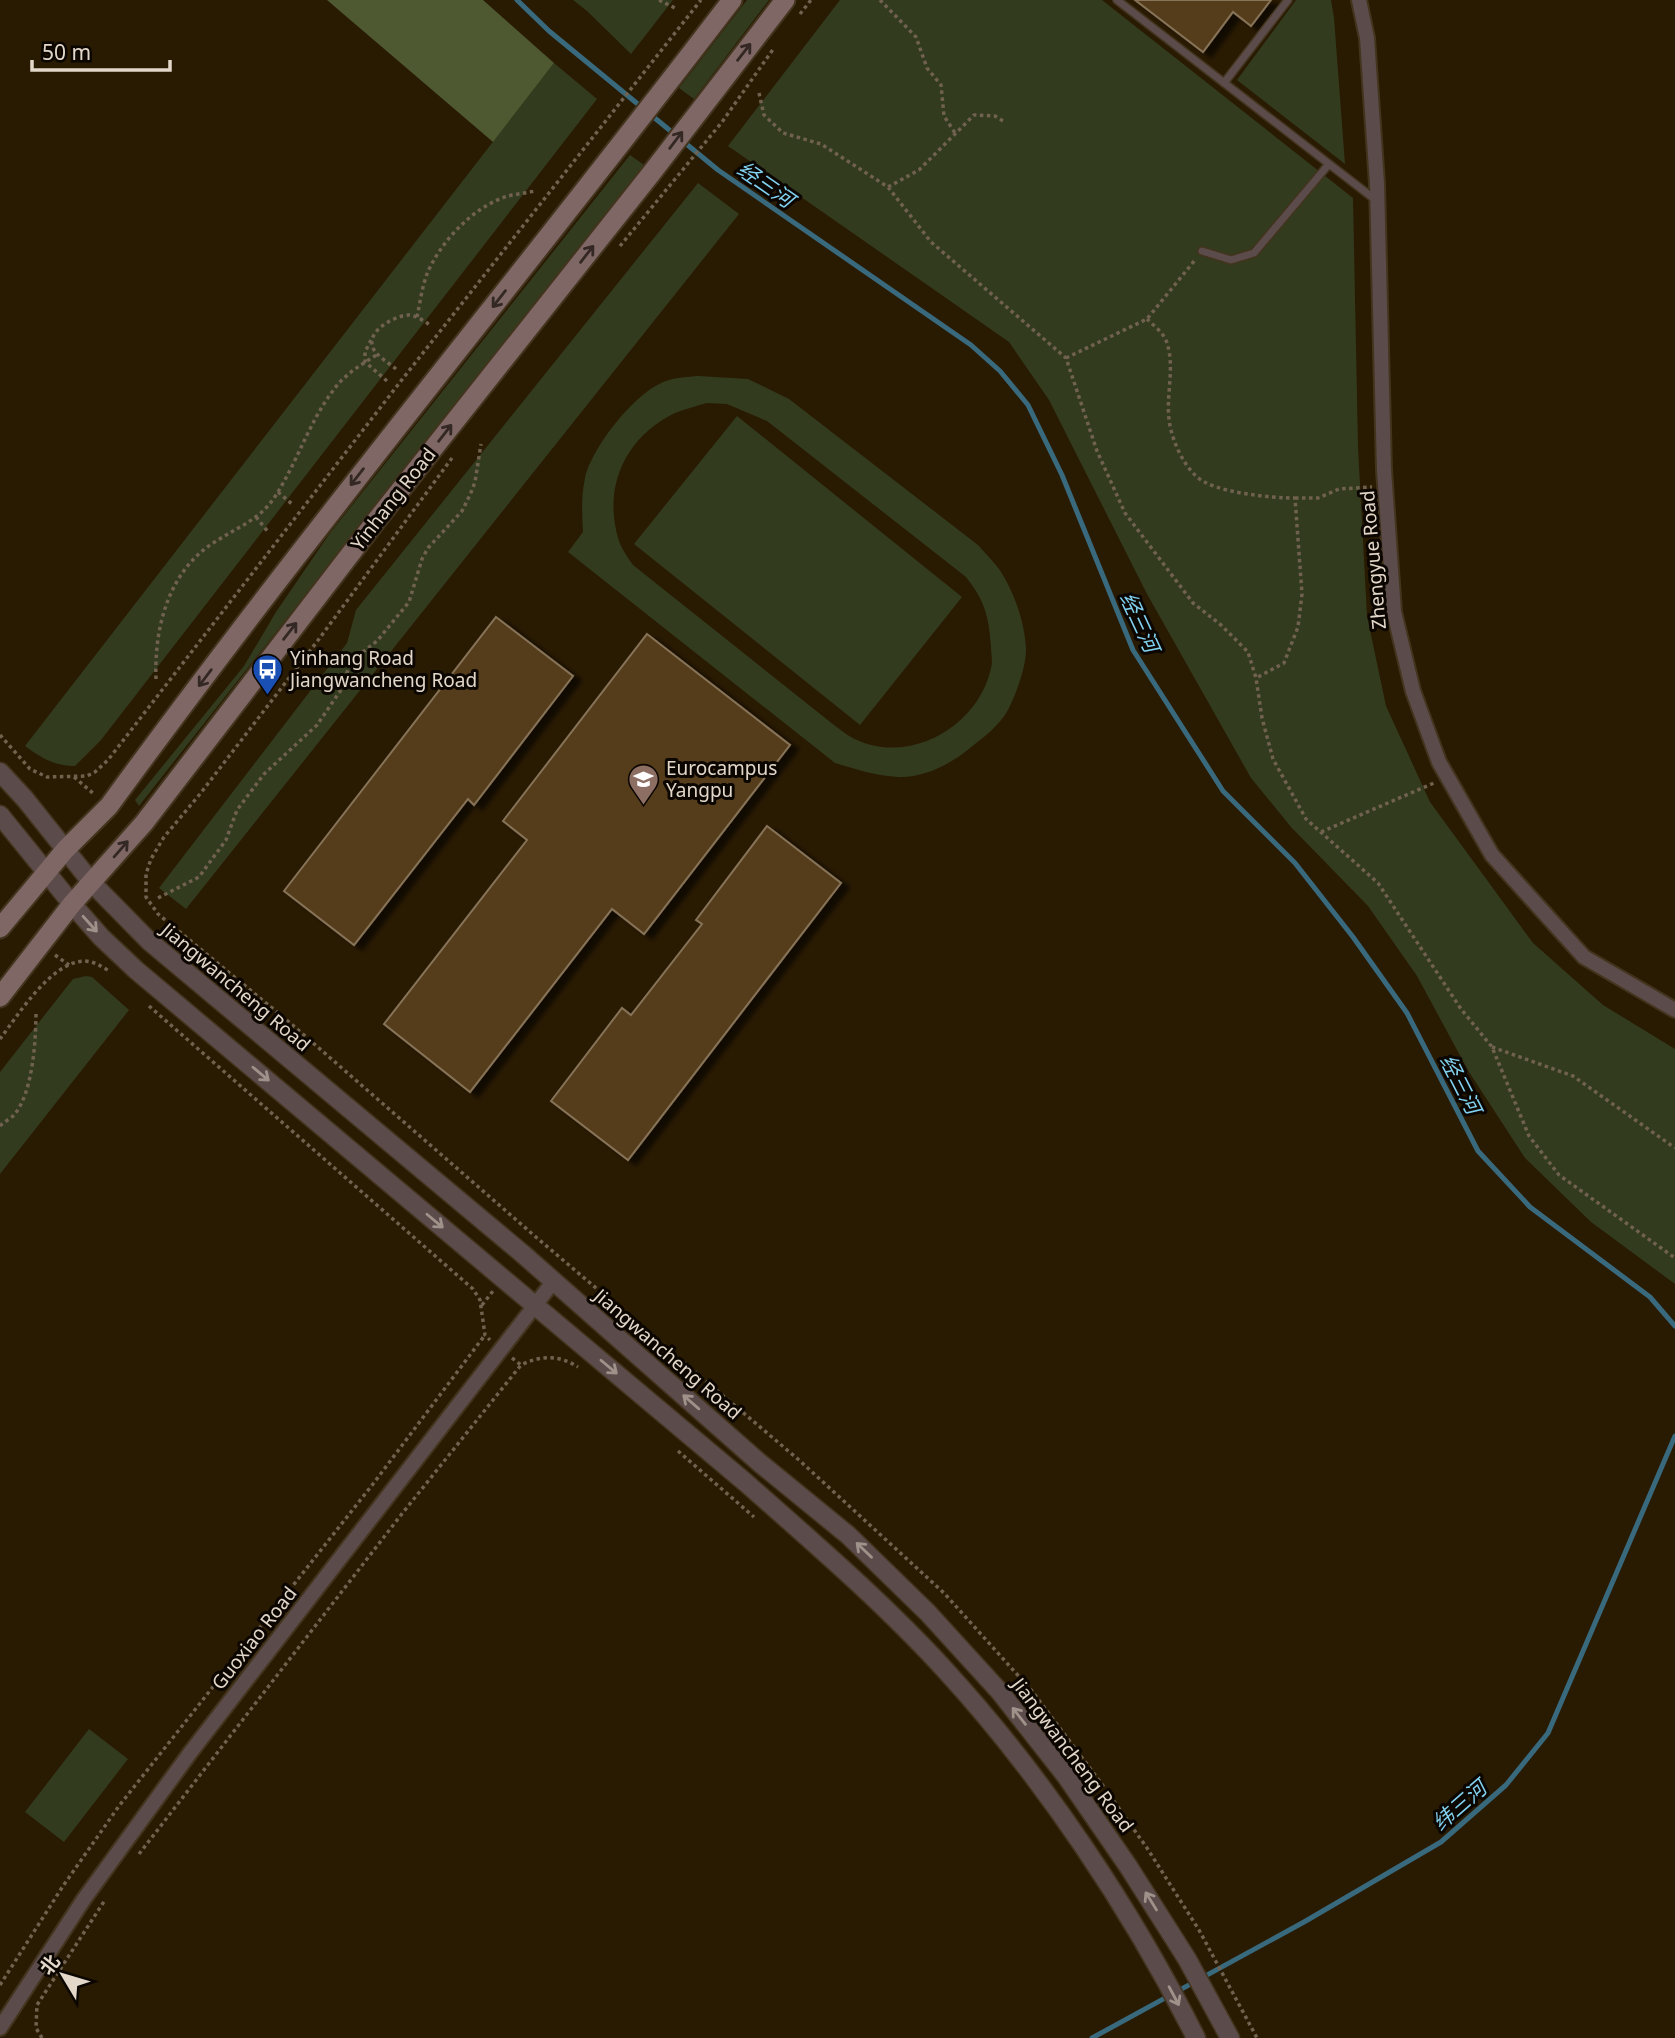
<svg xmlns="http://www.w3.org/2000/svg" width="1675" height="2038" font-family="'Noto Sans','Noto Sans SC',sans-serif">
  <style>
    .green { fill: #333b1f; fill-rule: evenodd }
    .forest { fill: #4e5932 }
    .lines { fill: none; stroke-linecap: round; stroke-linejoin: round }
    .stream { stroke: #39697c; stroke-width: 5 }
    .building { fill: #553d1a; stroke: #867359; stroke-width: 2; filter: url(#shadow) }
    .service-casing { stroke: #43341e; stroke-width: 10 }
    .minor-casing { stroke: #43341e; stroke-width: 18 }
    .tertiary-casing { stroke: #43341e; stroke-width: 21 }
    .secondary-casing { stroke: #43341e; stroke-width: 23 }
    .path { stroke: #70624e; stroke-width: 3.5; stroke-dasharray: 3.5 3.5; stroke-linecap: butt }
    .service { stroke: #5b4c4b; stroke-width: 7 }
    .minor { stroke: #5b4c4b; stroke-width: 14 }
    .tertiary { stroke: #5b4c4b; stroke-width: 18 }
    .secondary { stroke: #7e6764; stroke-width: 19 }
    .oneway { stroke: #342824 }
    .oneway2 { stroke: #9e928a }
    .labels { text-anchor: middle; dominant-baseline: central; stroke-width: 6; stroke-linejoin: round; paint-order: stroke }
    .street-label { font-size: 19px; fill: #e2d7c9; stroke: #0c0601 }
    .poi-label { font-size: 19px; fill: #e2d7c9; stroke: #0c0601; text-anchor: start }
    .water-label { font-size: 21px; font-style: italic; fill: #81d1f0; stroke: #0c0601 }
  </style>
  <defs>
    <filter id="shadow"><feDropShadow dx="8" dy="4.5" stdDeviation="2" flood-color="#0009"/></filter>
  </defs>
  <rect width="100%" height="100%" fill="#291a02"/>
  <!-- green -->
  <path class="green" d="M573 0H673L631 54 587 11Z
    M747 0H769L694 99 679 88Z
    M840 0H1102L1353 198 1358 447 1367 616 1386 706 1430 802 1533 943 1603 1005 1675 1049V1284L1591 1222 1525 1158 1469 1072 1417 976 1368 906 1291 827 1251 778 1147 594 1049 400 1009 342 728 146Z
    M1296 0H1331L1334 18 1345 164 1237 80Z
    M554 63 597 99 101 740 75 766C55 766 41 758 25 746Z
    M630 155 644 165 139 806 135 800 244 666 276 612 330 533Z
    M698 183 739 214 186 909 159 888 347 643 356 610Z
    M698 376 748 379 789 399 978 545C985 553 993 561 999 569 1014 591 1025 623 1026 649 1026 668 1016 694 1008 710 1000 725 983 738 970 748 951 764 924 778 898 777 877 776 855 769 835 763L568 552 583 532C582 514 581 496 585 478 592 447 636 391 666 381 676 377 688 377 698 376ZM707 403 727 404 767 421 966 577C985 601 989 617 991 647 991 653 993 662 991 668 979 725 912 765 857 740 849 737 841 730 834 725L633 565C628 558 622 549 619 541 602 488 625 437 675 413 685 409 696 406 707 403Z
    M737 416 962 597 860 725 634 544Z
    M86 976 92 977 129 1010 0 1174V1072L69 984 73 979Z
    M89 1729 128 1759 64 1842 25 1812Z"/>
  <!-- forest -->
  <path class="forest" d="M327 0H483L554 63 493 142Z"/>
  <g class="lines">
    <!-- stream -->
    <path class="stream" d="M517 0 549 31 718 170 971 345 1000 371 1028 405 1062 475 1133 650 1223 791 1295 863 1353 937 1407 1013 1478 1151 1530 1207 1650 1297 1675 1326
      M1092 2038 1304 1922 1441 1842 1506 1785 1548 1733 1675 1436"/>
  </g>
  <!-- building -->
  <path class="building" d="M1135 0H1271L1251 26 1233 12 1203 52Z
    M496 617 573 676 474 805 468 799 354 945 284 891Z
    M647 634 790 745 644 934 612 909 470 1092 384 1024 527 840 503 821Z
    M767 826 841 883 628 1160 551 1101 622 1008 631 1015 702 924 696 920Z"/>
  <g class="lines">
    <defs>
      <path id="service" d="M1117 0 1377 201
        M1224 83 1288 0
        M1202 251 1231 260 1254 253 1329 164"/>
      <path id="minor" d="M1359 0 1367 38 1377 184 1384 470 1394 612 1413 691 1439 762 1492 855 1584 957 1675 1010
        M0 2028 84 1899 190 1753 553 1282"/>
      <path id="tertiary" d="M0 772 25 799 92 883 149 941 524 1255 761 1464 848 1535 928 1613 1000 1692 1066 1776 1128 1866 1187 1959 1230 2038
        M0 815 72 904 101 937 136 970 745 1482C814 1543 884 1603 946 1671 1043 1777 1132 1910 1196 2038"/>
      <path id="secondary" d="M0 928 65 850 109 806C309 531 526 270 732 0
        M0 997 72 904 144 823 375 522 650 175 785 0"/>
    </defs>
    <!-- service casing -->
    <use href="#service" class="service-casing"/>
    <!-- minor casing -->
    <use href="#minor" class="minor-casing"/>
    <!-- tertiary casing -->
    <use href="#tertiary" class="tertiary-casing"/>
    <!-- secondary casing -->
    <use href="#secondary" class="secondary-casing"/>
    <!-- path -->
    <path class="path" d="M659 0 677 9
      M880 0 916 37 927 68 941 85 944 116 955 133
      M800 14 811 0
      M759 93 764 115 783 133 821 144 888 187 931 242 1066 358 1097 451 1125 513 1193 603 1221 625 1248 652 1256 678 1262 718 1273 759 1306 819 1378 883 1461 1009 1492 1047 1529 1136 1559 1175 1675 1258
      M888 187 919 170 974 115 995 116 1003 121
      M620 246 722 122 774 48
      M417 317C420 303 422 287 427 274 440 242 474 206 508 196 517 194 526 193 535 191
      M1147 319C1154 326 1164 333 1167 343 1175 368 1166 394 1169 419 1171 438 1182 463 1196 476 1213 493 1272 498 1295 498L1302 594 1298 627 1284 663 1256 678
      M371 340 365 352V362L387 381
      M1066 358 1147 319 1195 260
      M396 369C388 362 374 355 372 345 369 329 397 315 409 315 417 316 424 321 430 325
      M452 458 319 639 200 794 164 837 151 859 146 874V897L158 914 289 1022 537 1238 799 1460 944 1593 1032 1691 1101 1783 1147 1848 1199 1930 1257 2038
      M278 492 292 504
      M1295 498H1318L1339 489 1372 487
      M256 517 269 533
      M156 679C154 627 169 568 218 540 240 526 262 518 276 495 299 459 311 416 339 383 350 371 364 363 378 354
      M0 735 30 769 47 777 87 776 95 772 108 760 404 377 701 0
      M74 777 94 794
      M1321 832 1434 783
      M158 898 199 877 226 840 237 810 264 774 317 725 343 687 350 662 377 641 409 602 422 559 428 548 462 511 470 495 475 482 481 444
      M55 955 69 965
      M149 1006 473 1289 480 1300 485 1335 490 1340
      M0 1039C18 1015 51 962 84 961 93 961 101 966 109 971
      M1492 1047 1573 1076 1675 1148
      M0 1126C4 1122 10 1119 14 1115 33 1093 36 1039 36 1011
      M482 1305 493 1291
      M512 1358 521 1365C541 1355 559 1355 578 1367
      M678 1451 754 1517
      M139 1854 401 1515 521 1365
      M0 1985 63 1886 119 1806 373 1484 485 1335
      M42 2038 36 2028 37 2005 105 1900"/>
    <!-- service -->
    <use href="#service" class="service"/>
    <!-- minor -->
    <use href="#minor" class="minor"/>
    <!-- tertiary -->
    <use href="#tertiary" class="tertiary"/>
    <!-- secondary -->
    <use href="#secondary" class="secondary"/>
  </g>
  <!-- one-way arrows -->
  <defs><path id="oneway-shaft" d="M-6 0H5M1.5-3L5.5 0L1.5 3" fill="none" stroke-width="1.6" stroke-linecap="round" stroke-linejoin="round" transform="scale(1.75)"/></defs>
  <g class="oneway">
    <use href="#oneway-shaft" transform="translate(744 52) rotate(-52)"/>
    <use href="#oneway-shaft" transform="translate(676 140) rotate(-53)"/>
    <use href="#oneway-shaft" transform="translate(587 254) rotate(-52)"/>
    <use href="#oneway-shaft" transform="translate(499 299) rotate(128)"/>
    <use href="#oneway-shaft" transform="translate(445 433) rotate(-52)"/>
    <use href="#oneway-shaft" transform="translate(357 477) rotate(128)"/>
    <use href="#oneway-shaft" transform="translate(290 631) rotate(-52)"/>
    <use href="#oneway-shaft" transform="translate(205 678) rotate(127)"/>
    <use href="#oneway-shaft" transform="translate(121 849) rotate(-49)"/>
  </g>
  <g class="oneway2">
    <use href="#oneway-shaft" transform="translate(90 924) rotate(48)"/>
    <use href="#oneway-shaft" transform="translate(261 1074) rotate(40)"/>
    <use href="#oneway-shaft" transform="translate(435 1221) rotate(40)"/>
    <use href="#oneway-shaft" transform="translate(609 1367) rotate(40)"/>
    <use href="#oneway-shaft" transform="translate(691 1402) rotate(-139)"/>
    <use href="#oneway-shaft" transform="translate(864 1550) rotate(-136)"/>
    <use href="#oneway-shaft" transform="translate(1019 1716) rotate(-128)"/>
    <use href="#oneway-shaft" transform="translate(1151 1901) rotate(-122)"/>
    <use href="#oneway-shaft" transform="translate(1174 1996) rotate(62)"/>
  </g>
  <!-- icons -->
  <defs>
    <symbol id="bus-pin" viewBox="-11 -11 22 30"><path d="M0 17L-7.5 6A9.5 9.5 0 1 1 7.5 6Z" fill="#1a4fb4" stroke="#0c0601"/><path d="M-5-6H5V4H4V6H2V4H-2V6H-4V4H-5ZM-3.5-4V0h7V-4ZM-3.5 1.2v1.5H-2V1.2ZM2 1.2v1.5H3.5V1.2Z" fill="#fff"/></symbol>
    <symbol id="school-pin" viewBox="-11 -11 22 30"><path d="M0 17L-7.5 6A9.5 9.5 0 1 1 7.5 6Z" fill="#8d6e63" stroke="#0c0601"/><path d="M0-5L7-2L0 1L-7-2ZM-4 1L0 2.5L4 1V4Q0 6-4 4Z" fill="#fff"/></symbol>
  </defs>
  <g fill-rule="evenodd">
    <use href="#bus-pin" x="250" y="652" width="35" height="47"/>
    <use href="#school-pin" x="626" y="762" width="35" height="47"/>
  </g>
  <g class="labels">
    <!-- street labels -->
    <g class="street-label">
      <text transform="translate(393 499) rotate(-52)">Yinhang Road</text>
      <text transform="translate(1373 560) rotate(-95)">Zhengyue Road</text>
      <text transform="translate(236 987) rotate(40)">Jiangwancheng Road</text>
      <text transform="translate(668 1354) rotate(41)">Jiangwancheng Road</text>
      <text transform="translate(254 1638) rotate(-52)">Guoxiao Road</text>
      <text transform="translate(1073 1755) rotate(53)">Jiangwancheng Road</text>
    </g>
    <!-- poi labels -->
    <g class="poi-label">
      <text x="290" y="658">Yinhang Road<tspan x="290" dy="22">Jiangwancheng Road</tspan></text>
      <text x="666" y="768">Eurocampus<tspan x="666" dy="22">Yangpu</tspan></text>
    </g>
    <!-- water labels -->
    <g class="water-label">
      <text transform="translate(766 184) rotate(35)">经三河</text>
      <text transform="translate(1140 622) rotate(65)">经三河</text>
      <text transform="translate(1461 1084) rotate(63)">经三河</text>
      <text transform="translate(1459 1805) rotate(-41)">纬三河</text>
    </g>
  </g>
  <!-- north arrow -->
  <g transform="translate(63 1975) rotate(308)" stroke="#0c0601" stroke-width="5" paint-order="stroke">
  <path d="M0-5L12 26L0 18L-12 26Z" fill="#e2d7c9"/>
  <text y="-10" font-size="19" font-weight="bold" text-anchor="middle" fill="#e2d7c9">北</text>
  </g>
  <!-- scale -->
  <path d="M32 60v10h138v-10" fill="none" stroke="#e2d7c9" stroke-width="3.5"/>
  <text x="42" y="60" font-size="21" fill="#e2d7c9" stroke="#0c0601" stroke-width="5" paint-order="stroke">50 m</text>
</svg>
